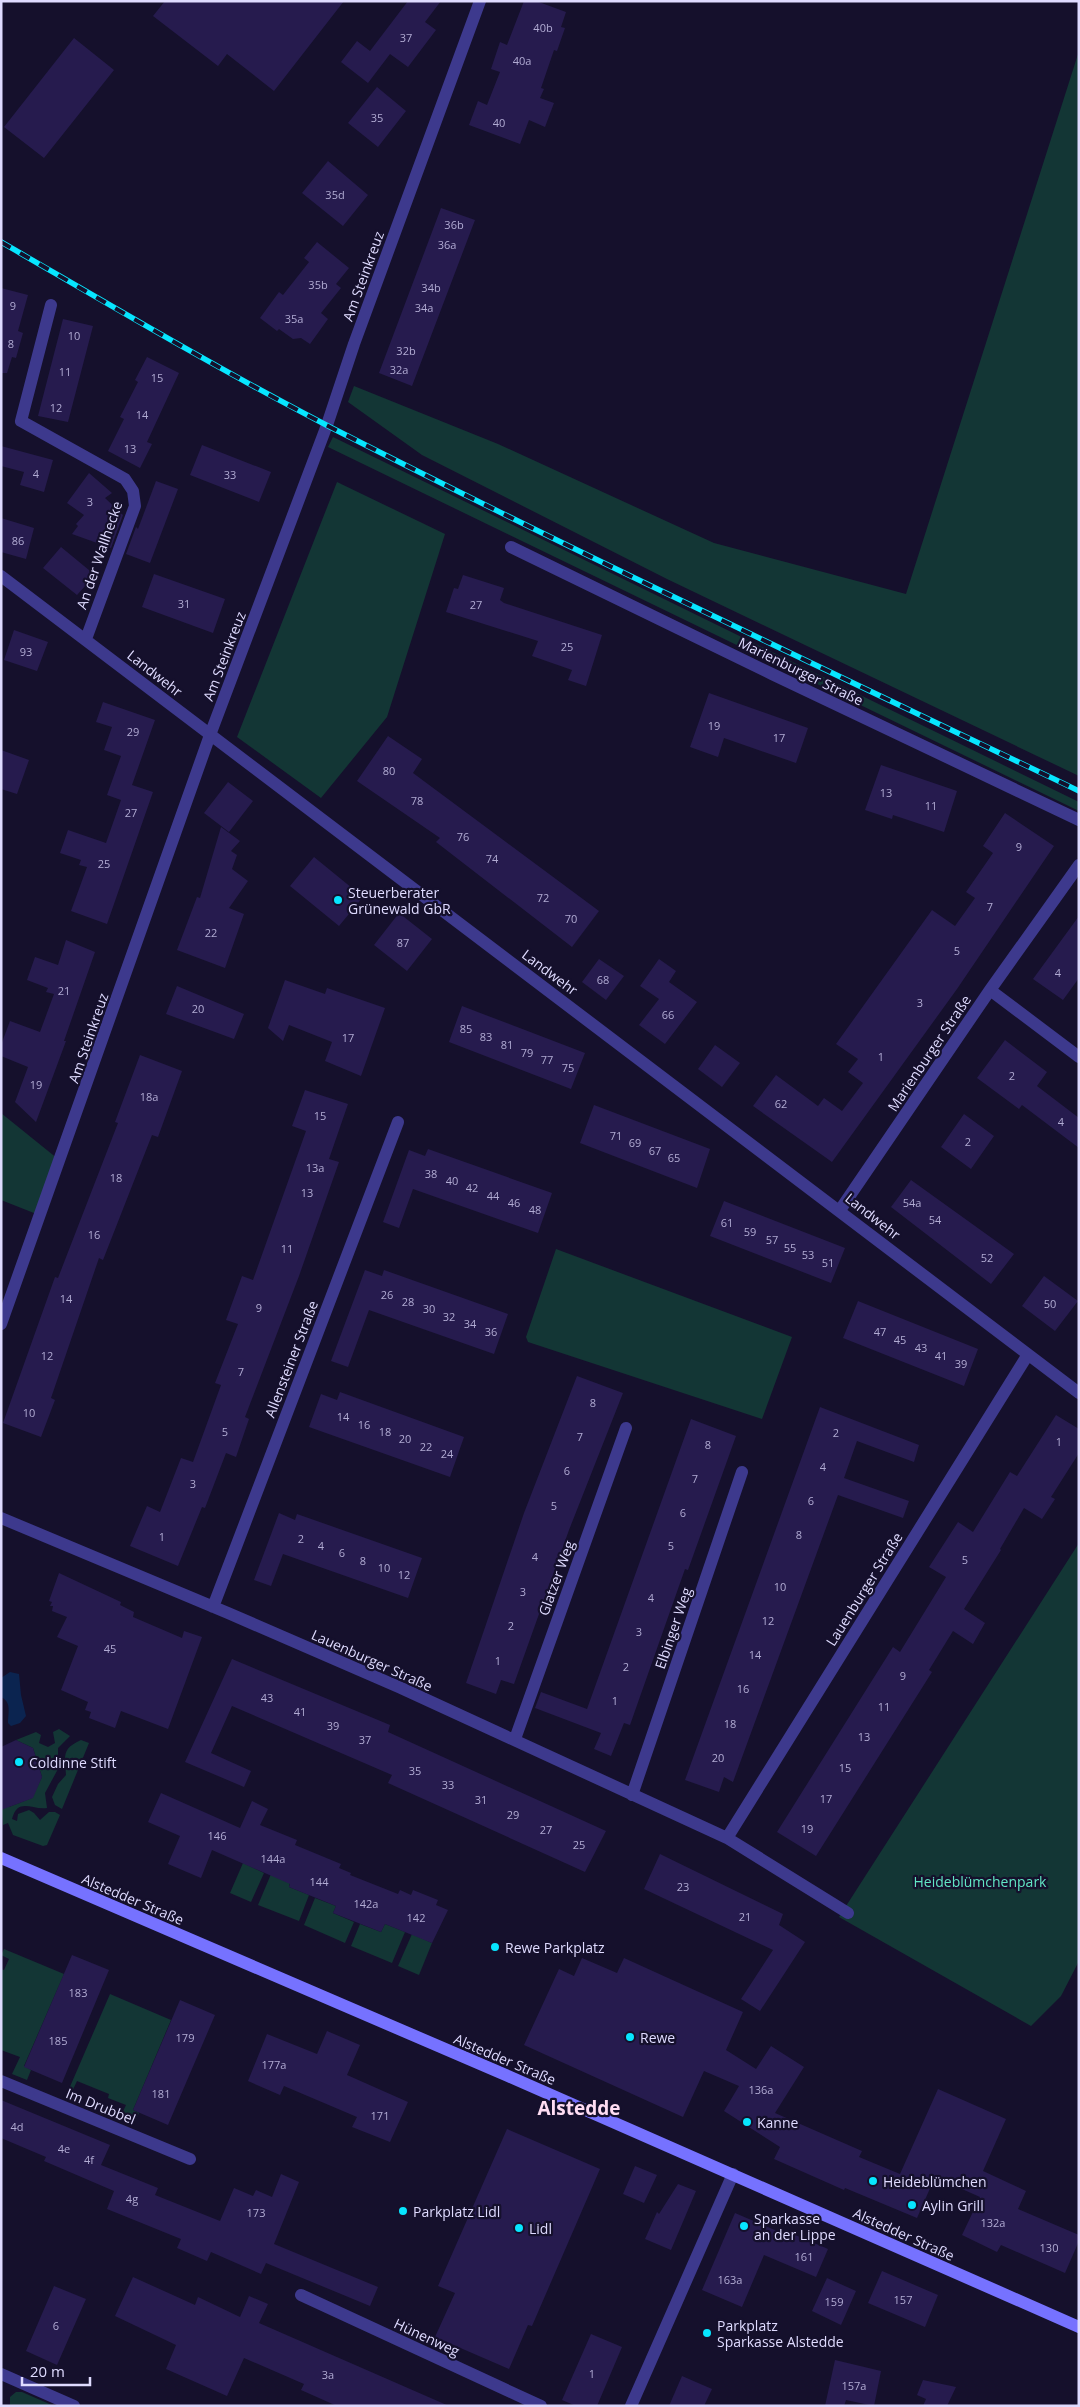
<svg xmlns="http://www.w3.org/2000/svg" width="1080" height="2407" font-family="'Open Sans',sans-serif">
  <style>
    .green { fill: #133635 }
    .water { fill: #0b2450 }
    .building { fill: #261b4e }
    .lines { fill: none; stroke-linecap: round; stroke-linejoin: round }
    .street { stroke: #3d398d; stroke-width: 12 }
    .secondary { stroke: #7672ff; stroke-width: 12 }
    .rail-casing { stroke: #07e6ff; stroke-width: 5.5 }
    .rail { stroke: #15102c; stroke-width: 4; stroke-dasharray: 11; stroke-linecap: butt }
    .poi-dot { fill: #07e6ff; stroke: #15102c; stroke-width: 2 }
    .labels { text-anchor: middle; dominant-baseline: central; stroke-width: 4.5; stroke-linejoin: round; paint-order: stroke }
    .number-label { font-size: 11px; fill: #b1abd3 }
    .street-label { font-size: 14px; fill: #dfdbff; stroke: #15102c }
    .poi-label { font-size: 14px; fill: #dfdbff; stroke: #15102c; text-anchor: start }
    .park-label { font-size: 14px; fill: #61e6c4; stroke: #15102c }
    .district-label { font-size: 19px; font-weight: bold; fill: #ffddf3; stroke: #15102c }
  </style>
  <rect width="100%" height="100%" fill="#15102c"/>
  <!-- green -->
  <path class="green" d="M1079 51V776L667 579 422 455 348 402 354 386 498 444 714 543 906 594Z
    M333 437 1079 802V811L328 447Z
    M337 482 445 534 387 717 321 798 237 737Z
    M1 1113 58 1159 39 1215 1 1200Z
    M556 1249 792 1337 762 1419 528 1342 526 1337Z
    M1079 1543V1961L1061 1996 1031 2026 839 1917Z
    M59 1729 70 1736 58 1748V1769L45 1793 47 1808C31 1810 18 1797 12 1819L17 1821 18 1814 29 1810 34 1813 40 1820 49 1812H55L60 1815 47 1845 43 1846 13 1835 8 1823 3 1825 1 1804 9 1807 32 1798 42 1777 33 1748 16 1740 36 1732 41 1735 39 1743 48 1747 55 1743 53 1732Z
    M81 1740 89 1743 62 1809 55 1805 52 1797 58 1784 66 1775C65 1756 61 1749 81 1740Z
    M243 1863 264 1873 251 1902 230 1893Z
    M271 1874 290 1882 289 1887 309 1895 299 1921 258 1905Z
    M315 1898 336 1906 333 1913 354 1922 345 1943 304 1925Z
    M360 1924 381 1932 385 1924 405 1932 392 1963 351 1946Z
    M412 1934 432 1943 419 1975 398 1966Z
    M4 1949 64 1974 24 2066 31 2070 27 2080 12 2074 20 2057 1 2050V1969L4 1970 9 1959 1 1955Z
    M110 1994 171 2020 133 2110 139 2113 133 2126 120 2118 126 2105 108 2098 109 2094 77 2081 69 2098 66 2096Z
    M16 2392H22L54 2406H10V2397Z"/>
  <!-- water -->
  <path class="water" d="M10 1672 19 1674 21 1695 26 1716 20 1723 11 1726 8 1723C8 1713 12 1702 1 1697V1678Z"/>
  <!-- building -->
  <path class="building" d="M165 1H344L274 91 227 54 218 66 153 16Z
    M408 1H441L425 22 436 30 408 67 390 54 368 83 341 62 357 41 370 51Z
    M524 1H536L566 12 561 27 565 28 557 51 554 50 541 88 544 89 540 98 554 103 545 127 529 120 520 144 469 125 478 101 487 105 500 72 491 69 500 42 507 45Z
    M74 38 114 70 44 158 4 127Z
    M377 87 406 111 378 147 348 123Z
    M328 161 368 195 343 226 302 193Z
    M441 208 475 220 412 386 379 373Z
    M317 242 349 268 336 284 341 288 321 313 328 319 310 344 301 338 293 339 279 329 277 331 260 318 279 292 283 295 309 262 304 258Z
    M1 288 28 295 18 331 23 333 16 358 12 357 7 373H1Z
    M63 319 93 326 68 422 38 416Z
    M147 357 179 373 147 442 152 444 140 468 108 451 124 419 120 417 138 382 135 380Z
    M202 445 271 472 259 502 190 475Z
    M1 446 53 460 44 492 20 485 24 472 1 466Z
    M89 473 112 493 105 498 123 515 111 548 72 534 78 526 76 524 84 515 67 503Z
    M156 481 178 489 150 563 126 554 136 527 138 529Z
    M1 518 34 528 26 559 1 552Z
    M61 547 95 575 77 595 43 568Z
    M154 574 225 599 213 633 142 607Z
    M463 575 504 588 500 600 504 603 602 635 586 686 568 680 572 670 532 656 538 641 446 612 454 588 458 589Z
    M14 630 48 642 37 671 4 660Z
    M709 693 808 728 796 763 724 738 718 757 690 747Z
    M103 702 155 720 132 785 153 792 107 924 71 911 87 867 79 865 81 860 60 853 68 830 106 843 121 800 107 795 121 756 104 750 112 727 96 722Z
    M388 736 422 759 413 773 599 911 572 947 436 842 440 838 357 781Z
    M1 750 29 760 17 794 1 789Z
    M881 765 957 791 944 832 893 815 892 819 865 810Z
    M228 782 253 801 229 832 204 813Z
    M1005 813 1054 846 957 989 832 1162 753 1106 776 1075 818 1106 824 1098 842 1111 863 1083 848 1072 858 1059 836 1044 932 910 955 926 975 898 966 892 993 853 983 846Z
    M221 827 240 841 231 851 237 855 232 869 248 881 229 908 244 914 225 968 177 950 197 897 200 898Z
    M314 857 363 897 339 926 290 886Z
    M399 913 432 939 407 971 374 945Z
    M1079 916V978L1063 1000 1033 979Z
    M66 940 95 952 64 1041H66L36 1122 15 1102 28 1067 1 1056V1045L10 1021 40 1032 54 994 46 992 48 988 27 980 35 957 58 965Z
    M599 959 624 976 606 1000 582 982Z
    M659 959 676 971 669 982 697 1002 665 1044 639 1025 659 999 640 986Z
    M285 980 325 994 327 988 385 1008 361 1076 325 1061 332 1042 289 1025 283 1041 268 1028Z
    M177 986 244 1014 234 1039 166 1014Z
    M462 1006 585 1053 571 1089 449 1042Z
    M1005 1040 1047 1072 1037 1086 1079 1118V1148L1022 1105 1019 1109 977 1078Z
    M715 1045 740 1063 722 1087 698 1069Z
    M140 1055 182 1071 158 1137 152 1135 103 1260 99 1258 51 1398 55 1400 41 1437 3 1423 55 1277 58 1278 118 1123 115 1122Z
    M305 1090 348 1104 329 1159 339 1162 299 1276 245 1417 249 1419 236 1457 226 1453 205 1508 202 1507 178 1566 130 1546 147 1506 160 1512 181 1458 193 1462 221 1385 215 1383 238 1324 226 1320 242 1276 253 1280 306 1131 292 1126Z
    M594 1105 710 1149 697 1188 580 1143Z
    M964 1114 994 1136 971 1169 941 1147Z
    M428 1149 552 1193 538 1233 413 1189 399 1228 383 1222 409 1150 425 1156Z
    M911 1180 1014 1254 991 1284 891 1207Z
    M724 1201 845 1248 831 1283 710 1236Z
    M365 1270 382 1276 384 1270 508 1314 494 1354 369 1310 348 1367 331 1361Z
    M1044 1276 1078 1301 1055 1331 1022 1306Z
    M858 1301 978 1349 964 1386 843 1338Z
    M577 1376 623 1393 569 1530 514 1684 501 1680 496 1694 466 1683 524 1513Z
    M340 1392 464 1437 450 1477 309 1427 321 1394 337 1400Z
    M820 1407 919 1445 914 1462 857 1441 844 1478 909 1501 903 1518 838 1495 733 1782 724 1777 719 1792 685 1780Z
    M1056 1415 1079 1429V1453L1051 1497 1055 1499 1042 1519 1024 1508 1000 1549 1001 1550 964 1609 985 1623 973 1644 953 1631 929 1670 932 1672 816 1856 777 1832 893 1647 900 1652 946 1577 929 1567 958 1522 973 1532 1010 1472 1017 1476Z
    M691 1419 736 1436 688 1570 685 1569 630 1725 624 1723 611 1756 594 1749 601 1733 535 1708 541 1692 587 1709Z
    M279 1513 295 1520 297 1514 422 1558 408 1598 283 1554 271 1586 254 1580Z
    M59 1573 121 1602 120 1605 134 1612 133 1617 182 1638 184 1631 202 1637 168 1729 121 1711 115 1728 89 1718 91 1712 85 1710 88 1702 61 1690 78 1646 57 1637 67 1617 52 1611 53 1606H50L52 1602 49 1601Z
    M232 1659 390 1725 388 1732 606 1831 585 1872 388 1783 392 1775 232 1706 211 1753 251 1771 244 1787 185 1762Z
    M16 1740 33 1748 42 1777 33 1798 1 1810V1747Z
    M161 1793 240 1828 252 1801 268 1809 260 1825 297 1840 295 1845 341 1864 339 1868 351 1873 350 1875 398 1894 400 1890 411 1895 413 1890 438 1900 436 1905 448 1910 432 1943 385 1924 381 1932 333 1913 336 1906 289 1887 290 1884 212 1850 201 1878 168 1864 180 1836 148 1822Z
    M660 1854 783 1914 779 1925 805 1942 760 2011 741 1999 773 1950 644 1889Z
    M72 1955 109 1970 62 2083 24 2067Z
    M582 1958 617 1973 624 1958 743 2012 726 2050 756 2069 771 2046 804 2067 775 2113 862 2151 859 2157 900 2174 938 2089 1006 2119 983 2171 1026 2191 1018 2209 1079 2235V2241L1065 2273 1001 2245 997 2252 962 2235 980 2197 935 2177 917 2218 845 2188 844 2190 774 2159 780 2147 724 2111 739 2086 704 2071 683 2117 524 2045 559 1969 574 1976Z
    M180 2000 215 2015 168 2125 133 2110Z
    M327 2031 360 2045 347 2075 408 2102 390 2142 352 2127 357 2117 284 2086 280 2095 248 2081 267 2034 317 2054Z
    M1 2100 110 2145 101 2165 158 2188 155 2195 220 2221 234 2188 253 2196 256 2190 272 2197 281 2174 299 2182 274 2244 378 2287 370 2306 266 2263 261 2274 211 2252 207 2261 177 2248 181 2239 107 2209 114 2191 44 2161 46 2157 1 2138Z
    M507 2129 600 2169 532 2326 528 2325 509 2369 435 2337 455 2293 438 2286Z
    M635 2166 657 2175 644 2203 623 2194Z
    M678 2184 696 2191 671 2250 645 2239 657 2212 659 2214Z
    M735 2213 791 2237 793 2234 828 2249 816 2277 764 2255 742 2307 702 2290Z
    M882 2271 938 2295 925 2327 868 2303Z
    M133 2277 195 2305 198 2297 240 2317 249 2296 268 2304 259 2323 449 2406H337L301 2390 304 2384 244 2358 227 2396 166 2369 176 2345 115 2316Z
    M827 2278 856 2291 841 2325 812 2311Z
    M54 2286 86 2299 57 2365 26 2351Z
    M591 2334 622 2347 597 2406H576L562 2400Z
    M835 2360 881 2371 874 2406 846 2400 844 2406H825Z
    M682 2376 712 2389 704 2406H669Z
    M923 2380 956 2387 947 2406H923L926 2399 917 2395Z"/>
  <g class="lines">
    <!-- street -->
    <path class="street" d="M51 305 21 421 125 479 133 491 135 506 86 639
      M511 547 772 674 1079 820
      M1 576 1079 1393
      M990 990 1079 1057
      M840 1210 990 990 1079 865
      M1 1324 210 735 327 425 354 344 480 1
      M1 1518 228 1613 401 1688 727 1838 848 1913
      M213 1607 398 1122
      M515 1739 626 1428
      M632 1795 742 1472
      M727 1838 1027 1356
      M1 2081 190 2159
      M301 2295 541 2406
      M1 2374 74 2406
      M631 2406 733 2174"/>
    <!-- secondary -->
    <path class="secondary" d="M1 1858 508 2076 1079 2327"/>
    <defs>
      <path id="rail" d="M1 242C110 305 218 369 330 427 577 553 829 671 1079 791"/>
    </defs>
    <!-- rail casing -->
    <use href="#rail" class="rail-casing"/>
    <!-- rail -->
    <use href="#rail" class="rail"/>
  </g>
  <!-- markers -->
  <g class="poi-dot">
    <circle cx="338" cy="900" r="5"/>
    <circle cx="19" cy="1762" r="5"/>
    <circle cx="495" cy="1947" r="5"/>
    <circle cx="630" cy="2037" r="5"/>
    <circle cx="747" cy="2122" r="5"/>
    <circle cx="873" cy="2181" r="5"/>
    <circle cx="912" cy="2205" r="5"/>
    <circle cx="403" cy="2211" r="5"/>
    <circle cx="744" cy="2226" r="5"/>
    <circle cx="519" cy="2228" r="5"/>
    <circle cx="707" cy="2333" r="5"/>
  </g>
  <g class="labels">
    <!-- number labels -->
    <g class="number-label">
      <text x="543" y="27">40b</text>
      <text x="406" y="37">37</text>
      <text x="522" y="60">40a</text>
      <text x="377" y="117">35</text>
      <text x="499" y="122">40</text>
      <text x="335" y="194">35d</text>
      <text x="454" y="224">36b</text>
      <text x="447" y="244">36a</text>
      <text x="318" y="284">35b</text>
      <text x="431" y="287">34b</text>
      <text x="13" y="305">9</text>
      <text x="424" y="307">34a</text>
      <text x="294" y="318">35a</text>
      <text x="74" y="335">10</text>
      <text x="11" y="343">8</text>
      <text x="406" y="350">32b</text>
      <text x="399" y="369">32a</text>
      <text x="65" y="371">11</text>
      <text x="157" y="377">15</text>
      <text x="56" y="407">12</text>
      <text x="142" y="414">14</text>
      <text x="130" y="448">13</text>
      <text x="36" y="473">4</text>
      <text x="230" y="474">33</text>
      <text x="90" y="501">3</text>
      <text x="18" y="540">86</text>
      <text x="184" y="603">31</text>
      <text x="476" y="604">27</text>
      <text x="567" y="646">25</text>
      <text x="26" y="651">93</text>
      <text x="714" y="725">19</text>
      <text x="133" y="731">29</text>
      <text x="779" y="737">17</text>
      <text x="389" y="770">80</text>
      <text x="886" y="792">13</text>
      <text x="417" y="800">78</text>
      <text x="931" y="805">11</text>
      <text x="131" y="812">27</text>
      <text x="463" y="836">76</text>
      <text x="1019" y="846">9</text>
      <text x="492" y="858">74</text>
      <text x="104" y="863">25</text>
      <text x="543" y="897">72</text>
      <text x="990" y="906">7</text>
      <text x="571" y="918">70</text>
      <text x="211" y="932">22</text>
      <text x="403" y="942">87</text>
      <text x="957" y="950">5</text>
      <text x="1058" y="972">4</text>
      <text x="603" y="979">68</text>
      <text x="64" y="990">21</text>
      <text x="920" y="1002">3</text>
      <text x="198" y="1008">20</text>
      <text x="668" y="1014">66</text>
      <text x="466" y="1028">85</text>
      <text x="486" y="1036">83</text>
      <text x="348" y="1037">17</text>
      <text x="507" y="1044">81</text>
      <text x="527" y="1052">79</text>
      <text x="881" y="1056">1</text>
      <text x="547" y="1059">77</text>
      <text x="568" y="1067">75</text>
      <text x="1012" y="1075">2</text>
      <text x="36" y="1084">19</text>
      <text x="149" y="1096">18a</text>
      <text x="781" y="1103">62</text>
      <text x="320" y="1115">15</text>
      <text x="1061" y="1121">4</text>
      <text x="616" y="1135">71</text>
      <text x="968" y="1141">2</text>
      <text x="635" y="1142">69</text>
      <text x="655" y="1150">67</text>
      <text x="674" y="1157">65</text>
      <text x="315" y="1167">13a</text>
      <text x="431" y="1173">38</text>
      <text x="116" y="1177">18</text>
      <text x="452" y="1180">40</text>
      <text x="472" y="1187">42</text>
      <text x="307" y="1192">13</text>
      <text x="493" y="1195">44</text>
      <text x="514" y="1202">46</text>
      <text x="912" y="1202">54a</text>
      <text x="535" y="1209">48</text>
      <text x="935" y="1219">54</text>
      <text x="727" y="1222">61</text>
      <text x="750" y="1231">59</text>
      <text x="94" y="1234">16</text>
      <text x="772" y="1239">57</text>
      <text x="790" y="1247">55</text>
      <text x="287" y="1248">11</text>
      <text x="808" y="1254">53</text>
      <text x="987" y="1257">52</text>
      <text x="828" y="1262">51</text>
      <text x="387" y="1294">26</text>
      <text x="66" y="1298">14</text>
      <text x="408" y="1301">28</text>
      <text x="1050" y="1303">50</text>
      <text x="259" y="1307">9</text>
      <text x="429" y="1308">30</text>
      <text x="449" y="1316">32</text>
      <text x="470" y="1323">34</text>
      <text x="491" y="1331">36</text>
      <text x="880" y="1331">47</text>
      <text x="900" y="1339">45</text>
      <text x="921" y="1347">43</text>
      <text x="47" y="1355">12</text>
      <text x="941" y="1355">41</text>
      <text x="961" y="1363">39</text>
      <text x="241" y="1371">7</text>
      <text x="593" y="1402">8</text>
      <text x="29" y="1412">10</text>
      <text x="343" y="1416">14</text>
      <text x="364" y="1424">16</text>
      <text x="225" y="1431">5</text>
      <text x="385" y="1431">18</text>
      <text x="836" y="1432">2</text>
      <text x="580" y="1436">7</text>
      <text x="405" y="1438">20</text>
      <text x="1059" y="1441">1</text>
      <text x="708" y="1444">8</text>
      <text x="426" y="1446">22</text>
      <text x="447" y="1453">24</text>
      <text x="823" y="1466">4</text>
      <text x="567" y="1470">6</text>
      <text x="695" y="1478">7</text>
      <text x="193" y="1483">3</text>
      <text x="811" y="1500">6</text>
      <text x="554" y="1505">5</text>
      <text x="683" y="1512">6</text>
      <text x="799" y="1534">8</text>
      <text x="162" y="1536">1</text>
      <text x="301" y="1538">2</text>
      <text x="321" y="1545">4</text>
      <text x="671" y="1545">5</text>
      <text x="342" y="1552">6</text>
      <text x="535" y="1556">4</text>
      <text x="965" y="1559">5</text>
      <text x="363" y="1560">8</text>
      <text x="384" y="1567">10</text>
      <text x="404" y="1574">12</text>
      <text x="780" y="1586">10</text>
      <text x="523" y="1591">3</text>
      <text x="651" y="1597">4</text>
      <text x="768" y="1620">12</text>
      <text x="511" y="1625">2</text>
      <text x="639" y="1631">3</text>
      <text x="110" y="1648">45</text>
      <text x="755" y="1654">14</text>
      <text x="498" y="1660">1</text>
      <text x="626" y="1666">2</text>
      <text x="903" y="1675">9</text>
      <text x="743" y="1688">16</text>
      <text x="267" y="1697">43</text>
      <text x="615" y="1700">1</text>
      <text x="884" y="1706">11</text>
      <text x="300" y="1711">41</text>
      <text x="730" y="1723">18</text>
      <text x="333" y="1725">39</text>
      <text x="864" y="1736">13</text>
      <text x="365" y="1739">37</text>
      <text x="718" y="1757">20</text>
      <text x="845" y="1767">15</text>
      <text x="415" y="1770">35</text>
      <text x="448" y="1784">33</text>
      <text x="826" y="1798">17</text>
      <text x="481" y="1799">31</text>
      <text x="513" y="1814">29</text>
      <text x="807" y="1828">19</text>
      <text x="546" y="1829">27</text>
      <text x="217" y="1835">146</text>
      <text x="579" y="1844">25</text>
      <text x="273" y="1858">144a</text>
      <text x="319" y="1881">144</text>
      <text x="683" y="1886">23</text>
      <text x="366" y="1903">142a</text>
      <text x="745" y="1916">21</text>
      <text x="416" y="1917">142</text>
      <text x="78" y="1992">183</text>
      <text x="185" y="2037">179</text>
      <text x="58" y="2040">185</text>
      <text x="274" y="2064">177a</text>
      <text x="761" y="2089">136a</text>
      <text x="161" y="2093">181</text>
      <text x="380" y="2115">171</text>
      <text x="17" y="2126">4d</text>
      <text x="64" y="2148">4e</text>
      <text x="89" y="2159">4f</text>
      <text x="132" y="2198">4g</text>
      <text x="256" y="2212">173</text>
      <text x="993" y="2222">132a</text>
      <text x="1049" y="2247">130</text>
      <text x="804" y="2256">161</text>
      <text x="730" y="2279">163a</text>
      <text x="903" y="2299">157</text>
      <text x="834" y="2301">159</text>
      <text x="56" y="2325">6</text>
      <text x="592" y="2373">1</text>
      <text x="328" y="2374">3a</text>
      <text x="854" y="2385">157a</text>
    </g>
    <!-- street labels -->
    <g class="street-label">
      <text transform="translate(363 276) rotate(-70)">Am Steinkreuz</text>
      <text transform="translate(99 555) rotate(-71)">An der Wallhecke</text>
      <text transform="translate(224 656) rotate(-69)">Am Steinkreuz</text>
      <text transform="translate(801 671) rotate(26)">Marienburger Straße</text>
      <text transform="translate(155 673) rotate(38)">Landwehr</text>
      <text transform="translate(550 972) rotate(37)">Landwehr</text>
      <text transform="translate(88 1038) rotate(-71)">Am Steinkreuz</text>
      <text transform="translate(929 1053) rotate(-56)">Marienburger Straße</text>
      <text transform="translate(873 1216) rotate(38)">Landwehr</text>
      <text transform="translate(291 1359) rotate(-69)">Allensteiner Straße</text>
      <text transform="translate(556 1578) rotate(-70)">Glatzer Weg</text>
      <text transform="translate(864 1589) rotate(-58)">Lauenburger Straße</text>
      <text transform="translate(673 1628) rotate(-71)">Elbinger Weg</text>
      <text transform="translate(372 1660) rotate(24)">Lauenburger Straße</text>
      <text transform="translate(133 1899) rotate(23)">Alstedder Straße</text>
      <text transform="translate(505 2059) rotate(23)">Alstedder Straße</text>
      <text transform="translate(101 2106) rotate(22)">Im Drubbel</text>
      <text transform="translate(904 2234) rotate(24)">Alstedder Straße</text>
      <text transform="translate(427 2337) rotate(25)">Hünenweg</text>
    </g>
    <!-- poi labels -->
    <g class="poi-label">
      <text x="348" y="892">Steuerberater<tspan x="348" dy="16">Grünewald GbR</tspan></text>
      <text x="29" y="1762">Coldinne Stift</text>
      <text x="505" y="1947">Rewe Parkplatz</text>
      <text x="640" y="2037">Rewe</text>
      <text x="757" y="2122">Kanne</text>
      <text x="883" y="2181">Heideblümchen</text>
      <text x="922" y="2205">Aylin Grill</text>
      <text x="413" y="2211">Parkplatz Lidl</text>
      <text x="754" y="2218">Sparkasse<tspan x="754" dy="16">an der Lippe</tspan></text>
      <text x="529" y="2228">Lidl</text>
      <text x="717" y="2325">Parkplatz<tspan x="717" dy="16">Sparkasse Alstedde</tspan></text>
    </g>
    <!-- park labels -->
    <g class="park-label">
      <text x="980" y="1881">Heideblümchenpark</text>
    </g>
    <!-- district labels -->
    <g class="district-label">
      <text x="579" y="2108">Alstedde</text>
    </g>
  </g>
  <!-- border -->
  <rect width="1080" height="2407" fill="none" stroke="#dfdbff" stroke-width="5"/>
  <!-- scale -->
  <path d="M22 2377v8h68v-8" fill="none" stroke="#dfdbff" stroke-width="2.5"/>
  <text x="30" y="2377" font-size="15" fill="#dfdbff" stroke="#15102c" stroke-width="4" paint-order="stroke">20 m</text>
</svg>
